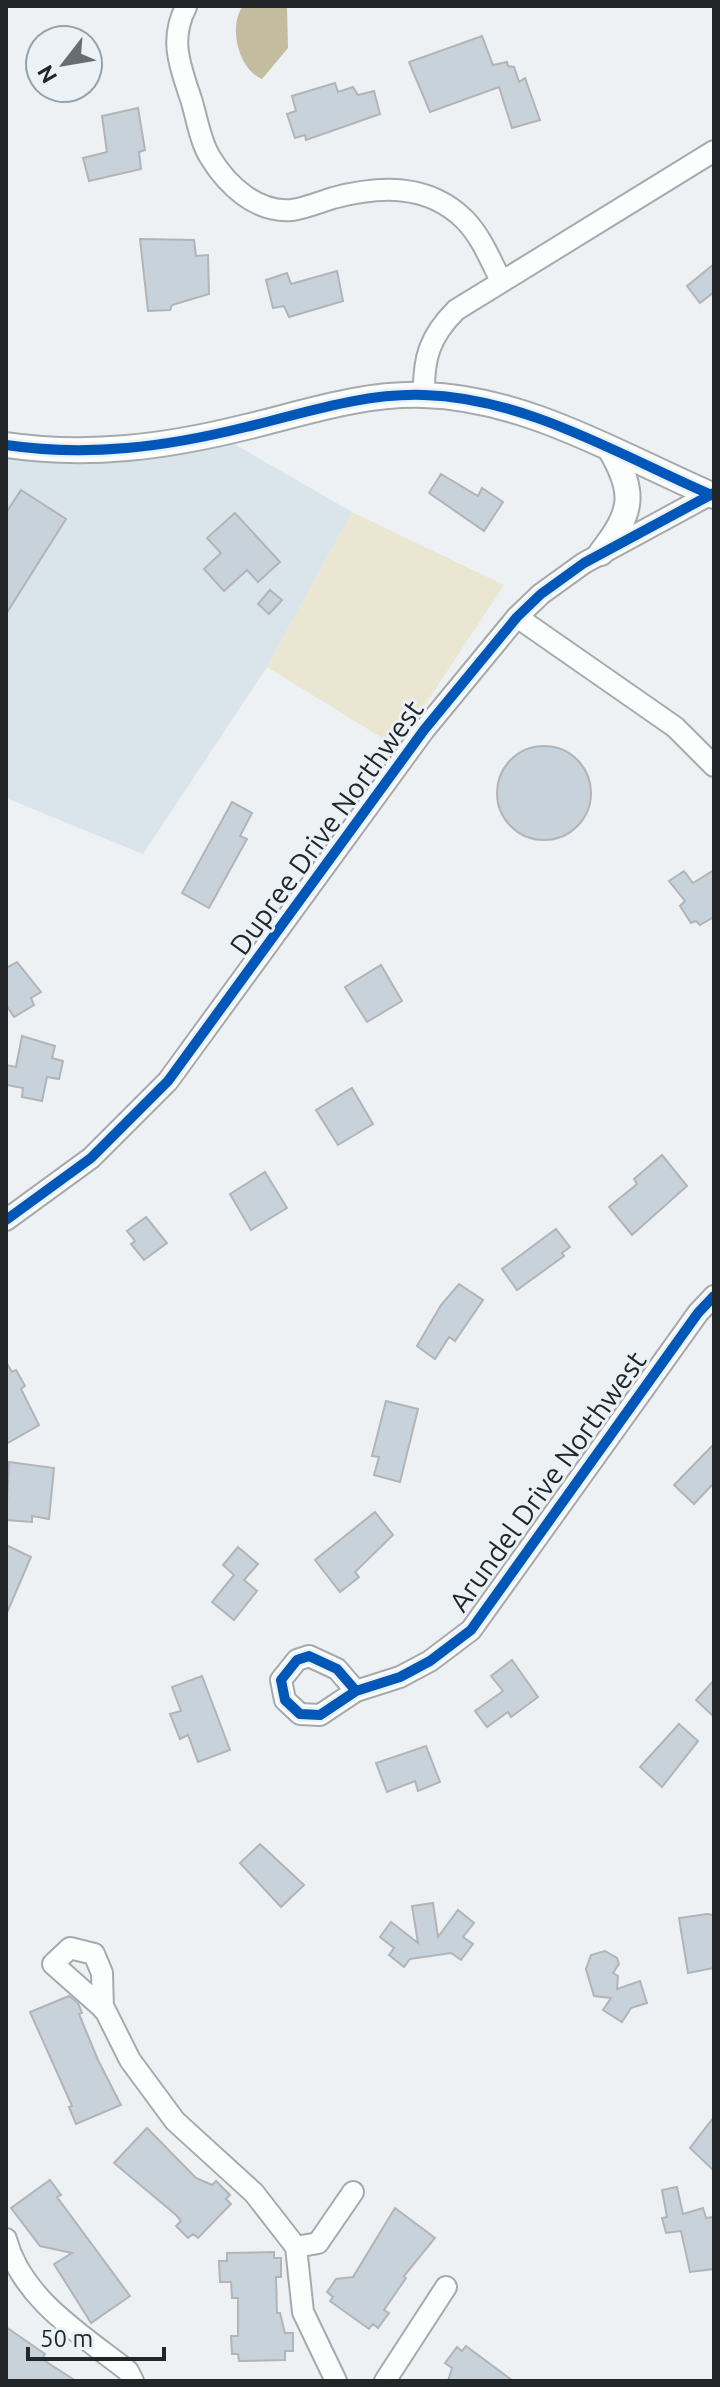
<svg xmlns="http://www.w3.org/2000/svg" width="720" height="2387" font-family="Ubuntu,sans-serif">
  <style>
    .built { fill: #dae4eb }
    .green { fill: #eae6d1 }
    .water { fill: #c3bc9e }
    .building { fill: #c8d2da; stroke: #b2b4b7; stroke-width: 2 }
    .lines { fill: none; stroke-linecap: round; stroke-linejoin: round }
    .minor-casing { stroke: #a7aaac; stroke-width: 24 }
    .tertiary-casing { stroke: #a7aaac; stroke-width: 28 }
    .minor { stroke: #fcfdfd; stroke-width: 20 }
    .tertiary { stroke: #fcfdfd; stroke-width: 24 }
    .cycleway-casing { stroke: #eaf1f7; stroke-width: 15 }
    .cycleway { stroke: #0057b8; stroke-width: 10 }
    .labels { text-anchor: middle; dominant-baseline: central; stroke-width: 6; stroke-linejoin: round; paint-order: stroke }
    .street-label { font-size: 28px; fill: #232628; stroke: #eaf1f7 }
  </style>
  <rect width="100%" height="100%" fill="#edf1f4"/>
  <!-- built -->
  <path class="built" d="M217 434 352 512 267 667 143 854 6 798V450Z"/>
  <!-- green -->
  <path class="green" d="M352 512 504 585 397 747 267 667Z"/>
  <!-- water -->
  <path class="water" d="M243 6H287L288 48 262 79C238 69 228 26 243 6Z"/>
  <!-- building -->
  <path class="building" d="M482 36 493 65 507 62 508 66 514 67 519 82 525 78 540 120 512 128 499 87 430 112 409 62Z
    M335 83 338 92 353 87 358 95 374 91 380 114 306 140 305 135 295 138 287 114 296 111 292 96Z
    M138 108 145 150 139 152 141 169 89 181 83 158 107 152 102 116Z
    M140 239 194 240 196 256 208 255 209 294 172 305 170 310 148 311Z
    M714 264V292L700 303 687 286Z
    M337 271 343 301 289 317 284 306 273 308 266 280 287 273 291 284Z
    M441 474 478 496 482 488 503 502 484 531 429 493Z
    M21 490 66 519 6 614V513Z
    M235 513 280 562 258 582 247 570 224 591 204 569 221 553 207 538Z
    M270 590 282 600 269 614 258 604Z
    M497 793a47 47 0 1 1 94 0a47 47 0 1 1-94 0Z
    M232 802 252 813 240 836 247 839 209 908 182 893Z
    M714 870V917L700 925 696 921 691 923 680 906 685 901 669 881 684 871 693 883Z
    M17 962 41 992 31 998 34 1005 14 1017 6 1005V968Z
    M381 965 402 1001 367 1022 345 987Z
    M22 1036 55 1046 52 1058 63 1061 59 1079 47 1077 42 1101 22 1097 23 1088 6 1085V1065L16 1067Z
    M352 1088 373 1124 338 1145 316 1110Z
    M662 1155 687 1186 632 1235 609 1207 637 1184 634 1179Z
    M265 1172 287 1208 251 1230 230 1194Z
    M146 1217 167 1243 144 1260 131 1244 135 1241 127 1231Z
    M556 1229 570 1247 562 1253 564 1256 517 1290 502 1269Z
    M459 1284 483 1300 455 1341 449 1337 435 1359 417 1346 441 1305Z
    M6 1362 12 1372 16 1370 25 1386 21 1389 39 1425 6 1444Z
    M386 1401 418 1409 400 1482 374 1475 379 1457 372 1456Z
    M714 1444V1483L694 1504 674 1485Z
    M9 1462 54 1468 49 1519 32 1516V1522L6 1520Z
    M375 1512 393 1535 355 1572 359 1577 340 1592 315 1560Z
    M6 1545 31 1557 6 1615Z
    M238 1547 258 1564 244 1580 257 1591 234 1620 212 1602 234 1575 223 1565Z
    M512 1660 538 1697 511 1717 508 1712 487 1727 475 1711 503 1691 491 1676Z
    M202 1676 230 1750 198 1762 188 1735 180 1739 170 1714 181 1711 172 1687Z
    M714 1680V1717L696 1700Z
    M679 1724 698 1741 662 1787 640 1767Z
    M426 1746 440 1782 418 1791 415 1781 387 1792 376 1763Z
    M260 1844 304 1885 281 1907 240 1863Z
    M433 1903 438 1937 458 1910 474 1923 463 1937 473 1944 461 1960 451 1953 410 1959 404 1967 389 1955 394 1948 380 1937 391 1922 418 1943 412 1906Z
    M707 1914 714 1915V1968L688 1973 679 1918Z
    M605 1951 617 1958 619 1964 613 1973 618 1976 617 1989 640 1981 647 2003 631 2008 622 2022 603 2010 611 1998 594 1996 586 1969 591 1955Z
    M69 1996 78 2003 82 2013 79 2014 98 2060 121 2105 76 2124 69 2107 72 2106 30 2012Z
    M714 2117V2171L690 2148Z
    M147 2128 196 2178 212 2185 216 2181 230 2195 226 2199 231 2204 198 2238 193 2234 188 2238 176 2226 181 2221 176 2215 114 2163Z
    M50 2180 61 2195 57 2197 130 2296 91 2323 54 2264 72 2253 40 2246 11 2208Z
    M677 2187 683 2214 703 2208 706 2218 714 2217V2269L690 2272 681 2231 666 2233 662 2218 667 2217 662 2190Z
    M395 2208 435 2238 404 2276 406 2278 384 2310 389 2313 378 2328 373 2324 369 2329 330 2301 333 2297 327 2292 336 2279 353 2277Z
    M274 2252V2258H281V2277H276L277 2313H280L285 2333H293V2351H285V2360L239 2361 238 2354H232L231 2336H238V2298H232L231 2282H220L219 2261H227V2253Z
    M6 2327 45 2354 42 2359 76 2381H6Z
    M466 2346 513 2381H448L452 2368 445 2363 457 2347 462 2351Z"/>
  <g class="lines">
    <defs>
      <path id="minor" d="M186 7C169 40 180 66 191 99 197 118 200 141 210 157 227 185 256 213 292 210 306 208 320 202 333 198 379 186 427 183 464 219 481 236 490 259 501 281
        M424 395C423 358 430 336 456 310L714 151
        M517 617 675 727 714 766
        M6 1220 91 1158 168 1081 424 730 517 617 541 594 584 563 711 494
        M356 1691 337 1669 309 1656 297 1660 281 1680 285 1700 300 1714 320 1715 356 1691 400 1677 430 1661 471 1630 698 1313 714 1296
        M103 2009 102 1973 94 1954 70 1948 53 1964 105 2010 130 2060 175 2121 254 2193 296 2247 303 2312 336 2381
        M6 2239C22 2299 82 2335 128 2371L133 2381
        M296 2247 318 2243 353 2192
        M385 2381 446 2287"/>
      <path id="tertiary" d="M6 445C88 457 166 447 246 427 305 413 362 393 424 395 527 398 621 456 714 496
        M601 553C632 513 637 494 610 449"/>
    </defs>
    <!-- minor casing -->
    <use href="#minor" class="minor-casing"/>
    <!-- tertiary casing -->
    <use href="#tertiary" class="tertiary-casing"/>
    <!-- minor -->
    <use href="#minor" class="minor"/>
    <!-- tertiary -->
    <use href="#tertiary" class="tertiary"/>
    <defs>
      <path id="cycleway" d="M6 445C88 457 166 447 246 427 305 413 362 393 424 395 527 398 621 456 714 496
        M6 1220 91 1158 168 1081 424 730 517 617 541 594 584 563 714 493
        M356 1691 337 1669 309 1656 297 1660 281 1680 285 1700 300 1714 320 1715 356 1691 400 1677 430 1661 471 1630 698 1313 714 1296"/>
    </defs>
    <!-- cycleway casing -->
    <use href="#cycleway" class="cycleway-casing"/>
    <!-- cycleway -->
    <use href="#cycleway" class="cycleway"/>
  </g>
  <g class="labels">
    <!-- street labels -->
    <g class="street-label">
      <text transform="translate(326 827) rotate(-54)">Dupree Drive Northwest</text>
      <text transform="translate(547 1481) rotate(-54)">Arundel Drive Northwest</text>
    </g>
  </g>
  <!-- border -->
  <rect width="720" height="2387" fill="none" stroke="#232628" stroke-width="16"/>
  <!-- north arrow -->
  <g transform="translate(64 64) rotate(239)"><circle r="38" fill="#eaf1f7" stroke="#9aa0a4" stroke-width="2"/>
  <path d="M0-6L14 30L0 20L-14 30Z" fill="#6a6d6f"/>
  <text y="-12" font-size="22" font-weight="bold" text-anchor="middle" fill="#232628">N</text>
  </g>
  <!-- scale -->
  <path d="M28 2347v12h136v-12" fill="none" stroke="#232628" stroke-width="4"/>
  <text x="40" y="2347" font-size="24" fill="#232628" stroke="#eaf1f7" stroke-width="6" paint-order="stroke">50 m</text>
</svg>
